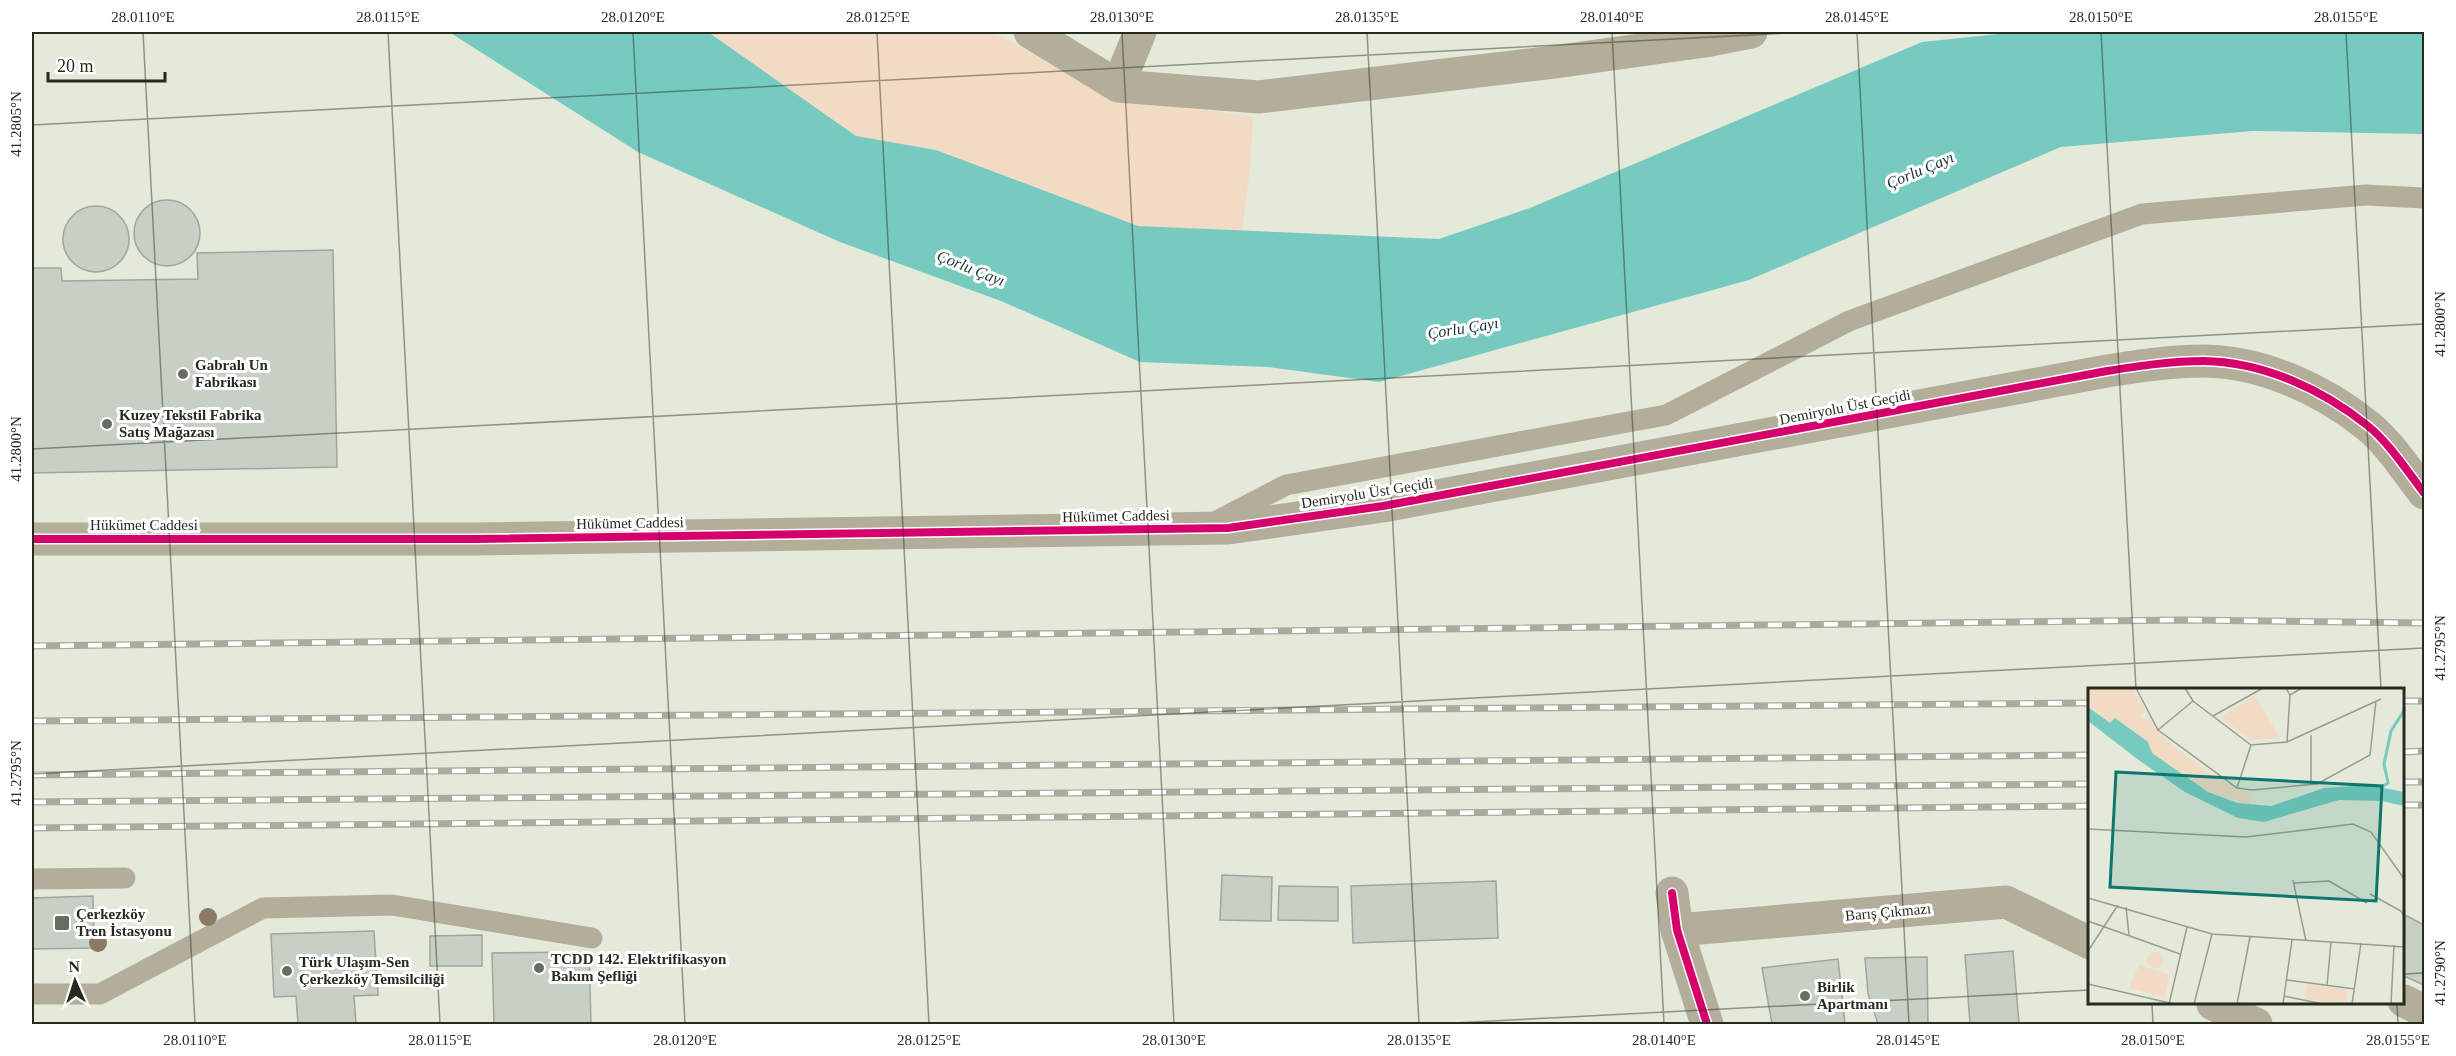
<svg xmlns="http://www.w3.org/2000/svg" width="2456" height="1056" font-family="'Times New Roman',serif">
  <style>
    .green { fill: #f2dbc4 }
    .water { fill: #77cac0 }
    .building { fill: #c8d0c5; stroke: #9fa69c; stroke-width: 1.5 }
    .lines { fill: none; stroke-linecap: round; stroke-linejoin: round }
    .service { stroke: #b3ae9a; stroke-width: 21 }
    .minor { stroke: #b3ae9a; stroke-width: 33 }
    .tertiary { stroke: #b3ae9a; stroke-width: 33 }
    .rail-casing { stroke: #aaab9c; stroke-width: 7 }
    .rail { stroke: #fff; stroke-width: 4.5; stroke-dasharray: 14; stroke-linecap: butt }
    .cycleway-casing { stroke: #fff; stroke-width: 11 }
    .cycleway { stroke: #d6006c; stroke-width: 8 }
    .tree { fill: #8a7a64 }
    .ticks { fill: none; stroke: #272a1f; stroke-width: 1.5; stroke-opacity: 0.45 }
    .poi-dot { fill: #696d60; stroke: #fff; stroke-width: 2 }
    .labels { text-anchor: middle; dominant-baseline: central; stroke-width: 6; stroke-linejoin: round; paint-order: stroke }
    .poi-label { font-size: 15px; font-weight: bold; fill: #272a1f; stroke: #fff; text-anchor: start }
    .street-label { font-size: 15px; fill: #272a1f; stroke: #fff }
    .water-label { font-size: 16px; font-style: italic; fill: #1a3432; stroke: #fff }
    .inset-river { fill: none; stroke: #77cac0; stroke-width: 3 }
    .inset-road { fill: none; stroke: #989d8f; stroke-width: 1.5 }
    .view { fill: #0f766e; fill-opacity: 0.15; stroke: #0f766e; stroke-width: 3 }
    .inset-edge { fill: none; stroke: #272a1f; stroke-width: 3 }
    .neatline { fill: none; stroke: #272a1f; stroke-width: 2 }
    .ticks-label { font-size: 15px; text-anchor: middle; fill: #272a1f }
  </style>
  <rect width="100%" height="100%" fill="#e4e9d9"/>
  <!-- green -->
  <path class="green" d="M708 32H992L1131 99 1253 117 1250 170 1242 231 1138 226 936 150 856 136Z"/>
  <!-- water -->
  <path class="water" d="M449 32H708L856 136 936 150 1138 226 1439 239 1530 208 1922 42 2018 32H2424V134L2253 131 2061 147 1749 280 1379 382 1268 367 1140 362 1001 301 840 242 638 152Z"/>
  <!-- building -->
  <path class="building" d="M134 233a33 33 0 1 1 66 0a33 33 0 1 1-66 0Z
    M63 239a33 33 0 1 1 66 0a33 33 0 1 1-66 0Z
    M333 250 337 467 32 473V268H61L62 281 198 279 197 253Z
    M1222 875 1272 877 1271 921 1220 920Z
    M1496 881 1498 938 1353 943 1351 886Z
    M1279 886 1338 887V921L1278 920Z
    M93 896 94 948 32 949V898Z
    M2405 915 2424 925V985L2404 976Z
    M374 931 378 995 354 996 356 1024H298L296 996 274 997 271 934Z
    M482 935V966H430V936Z
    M2013 951 2019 1024H1970L1965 955Z
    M589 952 591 1024H494L492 953Z
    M1927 957 1928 1024H1878L1868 993 1865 958Z
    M1838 959 1845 1024H1772L1762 968Z"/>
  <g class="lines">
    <!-- service -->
    <path class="service" d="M1211 524 1286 485 1666 415 1849 321 2142 214 2366 195 2424 198
      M32 879 125 878
      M32 994H100L263 908 392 905 592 938"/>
    <!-- minor -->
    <path class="minor" d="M1030 32 1118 86 1259 97 1554 62 1705 41 1751 32
      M1118 86 1140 32
      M1677 930 2006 902 2090 943
      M2404 1001 2424 1011
      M2213 1004 2256 1024"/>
    <!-- tertiary -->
    <path class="tertiary" d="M32 539H475L1228 528 1383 506 2107 371C2139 366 2171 361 2204 361 2263 362 2322 389 2368 426 2390 444 2407 471 2424 493
      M1672 893 1677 930 1707 1024"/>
    <defs>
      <path id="rail" d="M32 646 2183 620 2424 623
        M2404 701H2424
        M32 721 2090 703
        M2404 752 2424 751
        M32 775 2090 755
        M2404 782H2424
        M32 802 2090 784
        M2404 805H2424
        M32 828 2090 806"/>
    </defs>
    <!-- rail casing -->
    <use href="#rail" class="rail-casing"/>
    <!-- rail -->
    <use href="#rail" class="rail"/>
    <defs>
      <path id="cycleway" d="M32 539H475L1228 528 1383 506 2107 371C2139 366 2171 361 2204 361 2263 362 2322 389 2368 426 2390 444 2407 471 2424 493
        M1672 893 1677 930 1707 1024"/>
    </defs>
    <!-- cycleway casing -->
    <use href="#cycleway" class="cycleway-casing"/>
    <!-- cycleway -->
    <use href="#cycleway" class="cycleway"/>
  </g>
  <!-- trees -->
  <g class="tree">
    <circle cx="208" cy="917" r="9"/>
    <circle cx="98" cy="943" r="9"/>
  </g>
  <!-- ticks -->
  <path class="ticks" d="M143 32 195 1024M388 32 440 1024M633 32 685 1024M877 32 929 1024M1122 32 1174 1024M1367 32 1419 1024M1612 32 1664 1024M1857 32 1909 1024M2101 32 2136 690M2346 32 2381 690M32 125 1807 32M32 449 2424 324M32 774 2424 648M2404 974 2424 973M2152 1004 2153 1024M2397 1004 2398 1024M1434 1024 2090 990"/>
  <!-- markers -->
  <g class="poi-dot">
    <circle cx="183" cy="374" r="6"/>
    <circle cx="107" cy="424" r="6"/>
    <rect x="54" y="915" width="16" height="16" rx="3"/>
    <circle cx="539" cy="968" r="6"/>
    <circle cx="287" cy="971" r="6"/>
    <circle cx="1805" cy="996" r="6"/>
  </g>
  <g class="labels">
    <!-- poi labels -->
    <g class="poi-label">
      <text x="195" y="365">Gabralı Un<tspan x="195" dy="17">Fabrikası</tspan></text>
      <text x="119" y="415">Kuzey Tekstil Fabrika<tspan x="119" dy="17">Satış Mağazası</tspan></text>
      <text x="76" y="914">Çerkezköy<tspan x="76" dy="17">Tren İstasyonu</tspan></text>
      <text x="551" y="959">TCDD 142. Elektrifikasyon<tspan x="551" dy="17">Bakım Şefliği</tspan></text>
      <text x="299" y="962">Türk Ulaşım-Sen<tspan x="299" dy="17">Çerkezköy Temsilciliği</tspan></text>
      <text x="1817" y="987">Birlik<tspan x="1817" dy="17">Apartmanı</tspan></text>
    </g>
    <!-- street labels -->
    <g class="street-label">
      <text transform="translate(1845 407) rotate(-11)">Demiryolu Üst Geçidi</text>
      <text transform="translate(1367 493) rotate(-9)">Demiryolu Üst Geçidi</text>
      <text transform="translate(1116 516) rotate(-1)">Hükümet Caddesi</text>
      <text transform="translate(630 523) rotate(-1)">Hükümet Caddesi</text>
      <text x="144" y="525">Hükümet Caddesi</text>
      <text transform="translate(1888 912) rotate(-5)">Barış Çıkmazı</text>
    </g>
    <!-- water labels -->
    <g class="water-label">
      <text transform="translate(1920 170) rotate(-23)">Çorlu Çayı</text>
      <text transform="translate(971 268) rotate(22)">Çorlu Çayı</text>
      <text transform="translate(1463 328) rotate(-9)">Çorlu Çayı</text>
    </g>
  </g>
  <!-- overview -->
  <g transform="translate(2088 688)">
    <rect width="316" height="316" fill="#e4e9d9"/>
    <path d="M0 0H45L58 24 53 27 55 32 60 29 77 51 118 83 150 102 163 104 162 117 120 104 64 65 27 31 22 35 0 19ZM167 8 192 50 163 52 132 29ZM59 272a8 8 0 1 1 16 0a8 8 0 1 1-16 0ZM51 277 82 287 77 309 41 300ZM219 296 260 302 258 316 217 311Z" fill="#f2dbc4"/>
    <path d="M0 19 22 35 27 30 60 54 64 65 120 104 150 115 183 118 236 100 281 97 316 104V118L294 113 251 112 176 134 150 130 97 104 52 73 0 33Z" fill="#77cac0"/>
    <path class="inset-river" d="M292 100 300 95 296 76 303 43 317 21"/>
    <path class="inset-road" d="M48 0 70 42 149 100 164 102 229 96 282 67 288 13M97 0 105 13 163 57 199 54 202 7M198 0 202 7 214 0M125 28 175 0M70 42 105 13M199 54 293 11M223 97V47M149 100 163 57M0 141 158 149 265 136 283 144 317 192M205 192 218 253M205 195 241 193 279 215M282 206 313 223 317 231M0 210 124 246 317 259M38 219 41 247M0 233 92 266M0 263 30 217M199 292 267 301M0 296 86 316M239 298 243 254M196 308 235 316M81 316 99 239M106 316 124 246M149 316 162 249M195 316 204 252M264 316 273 255M303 316 306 257"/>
    <path class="view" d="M28 84 294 98 288 213 22 199Z"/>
    <rect width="316" height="316" class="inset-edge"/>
  </g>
  <!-- border -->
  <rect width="2456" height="1056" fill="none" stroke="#ffffff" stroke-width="66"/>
  <!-- north arrow -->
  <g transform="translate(75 981) rotate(357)" stroke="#ffffff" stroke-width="4.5" paint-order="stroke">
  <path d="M0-4.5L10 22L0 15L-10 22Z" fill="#272a1f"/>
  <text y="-9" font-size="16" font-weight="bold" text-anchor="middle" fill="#272a1f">N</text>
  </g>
  <!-- scale -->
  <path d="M48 72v9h117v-9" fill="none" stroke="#272a1f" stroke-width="3"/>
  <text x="57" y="72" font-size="18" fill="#272a1f" stroke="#ffffff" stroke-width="4.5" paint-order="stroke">20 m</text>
  <rect x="33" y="33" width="2390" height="990" class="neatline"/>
  <g class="ticks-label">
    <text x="143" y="22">28.0110°E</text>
    <text x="388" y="22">28.0115°E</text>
    <text x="633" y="22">28.0120°E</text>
    <text x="878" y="22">28.0125°E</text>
    <text x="1122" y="22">28.0130°E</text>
    <text x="1367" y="22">28.0135°E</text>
    <text x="1612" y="22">28.0140°E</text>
    <text x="1857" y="22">28.0145°E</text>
    <text x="2101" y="22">28.0150°E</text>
    <text x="2346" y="22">28.0155°E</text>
    <text transform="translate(16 124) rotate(-90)" y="5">41.2805°N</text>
    <text transform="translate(2440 324) rotate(-90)" y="5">41.2800°N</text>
    <text transform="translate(16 449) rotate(-90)" y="5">41.2800°N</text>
    <text transform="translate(2440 648) rotate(-90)" y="5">41.2795°N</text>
    <text transform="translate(16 773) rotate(-90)" y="5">41.2795°N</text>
    <text transform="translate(2440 973) rotate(-90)" y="5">41.2790°N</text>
    <text x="195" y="1045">28.0110°E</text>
    <text x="440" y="1045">28.0115°E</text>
    <text x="685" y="1045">28.0120°E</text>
    <text x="929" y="1045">28.0125°E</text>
    <text x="1174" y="1045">28.0130°E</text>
    <text x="1419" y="1045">28.0135°E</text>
    <text x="1664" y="1045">28.0140°E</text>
    <text x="1908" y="1045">28.0145°E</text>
    <text x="2153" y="1045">28.0150°E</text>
    <text x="2398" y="1045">28.0155°E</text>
  </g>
</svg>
